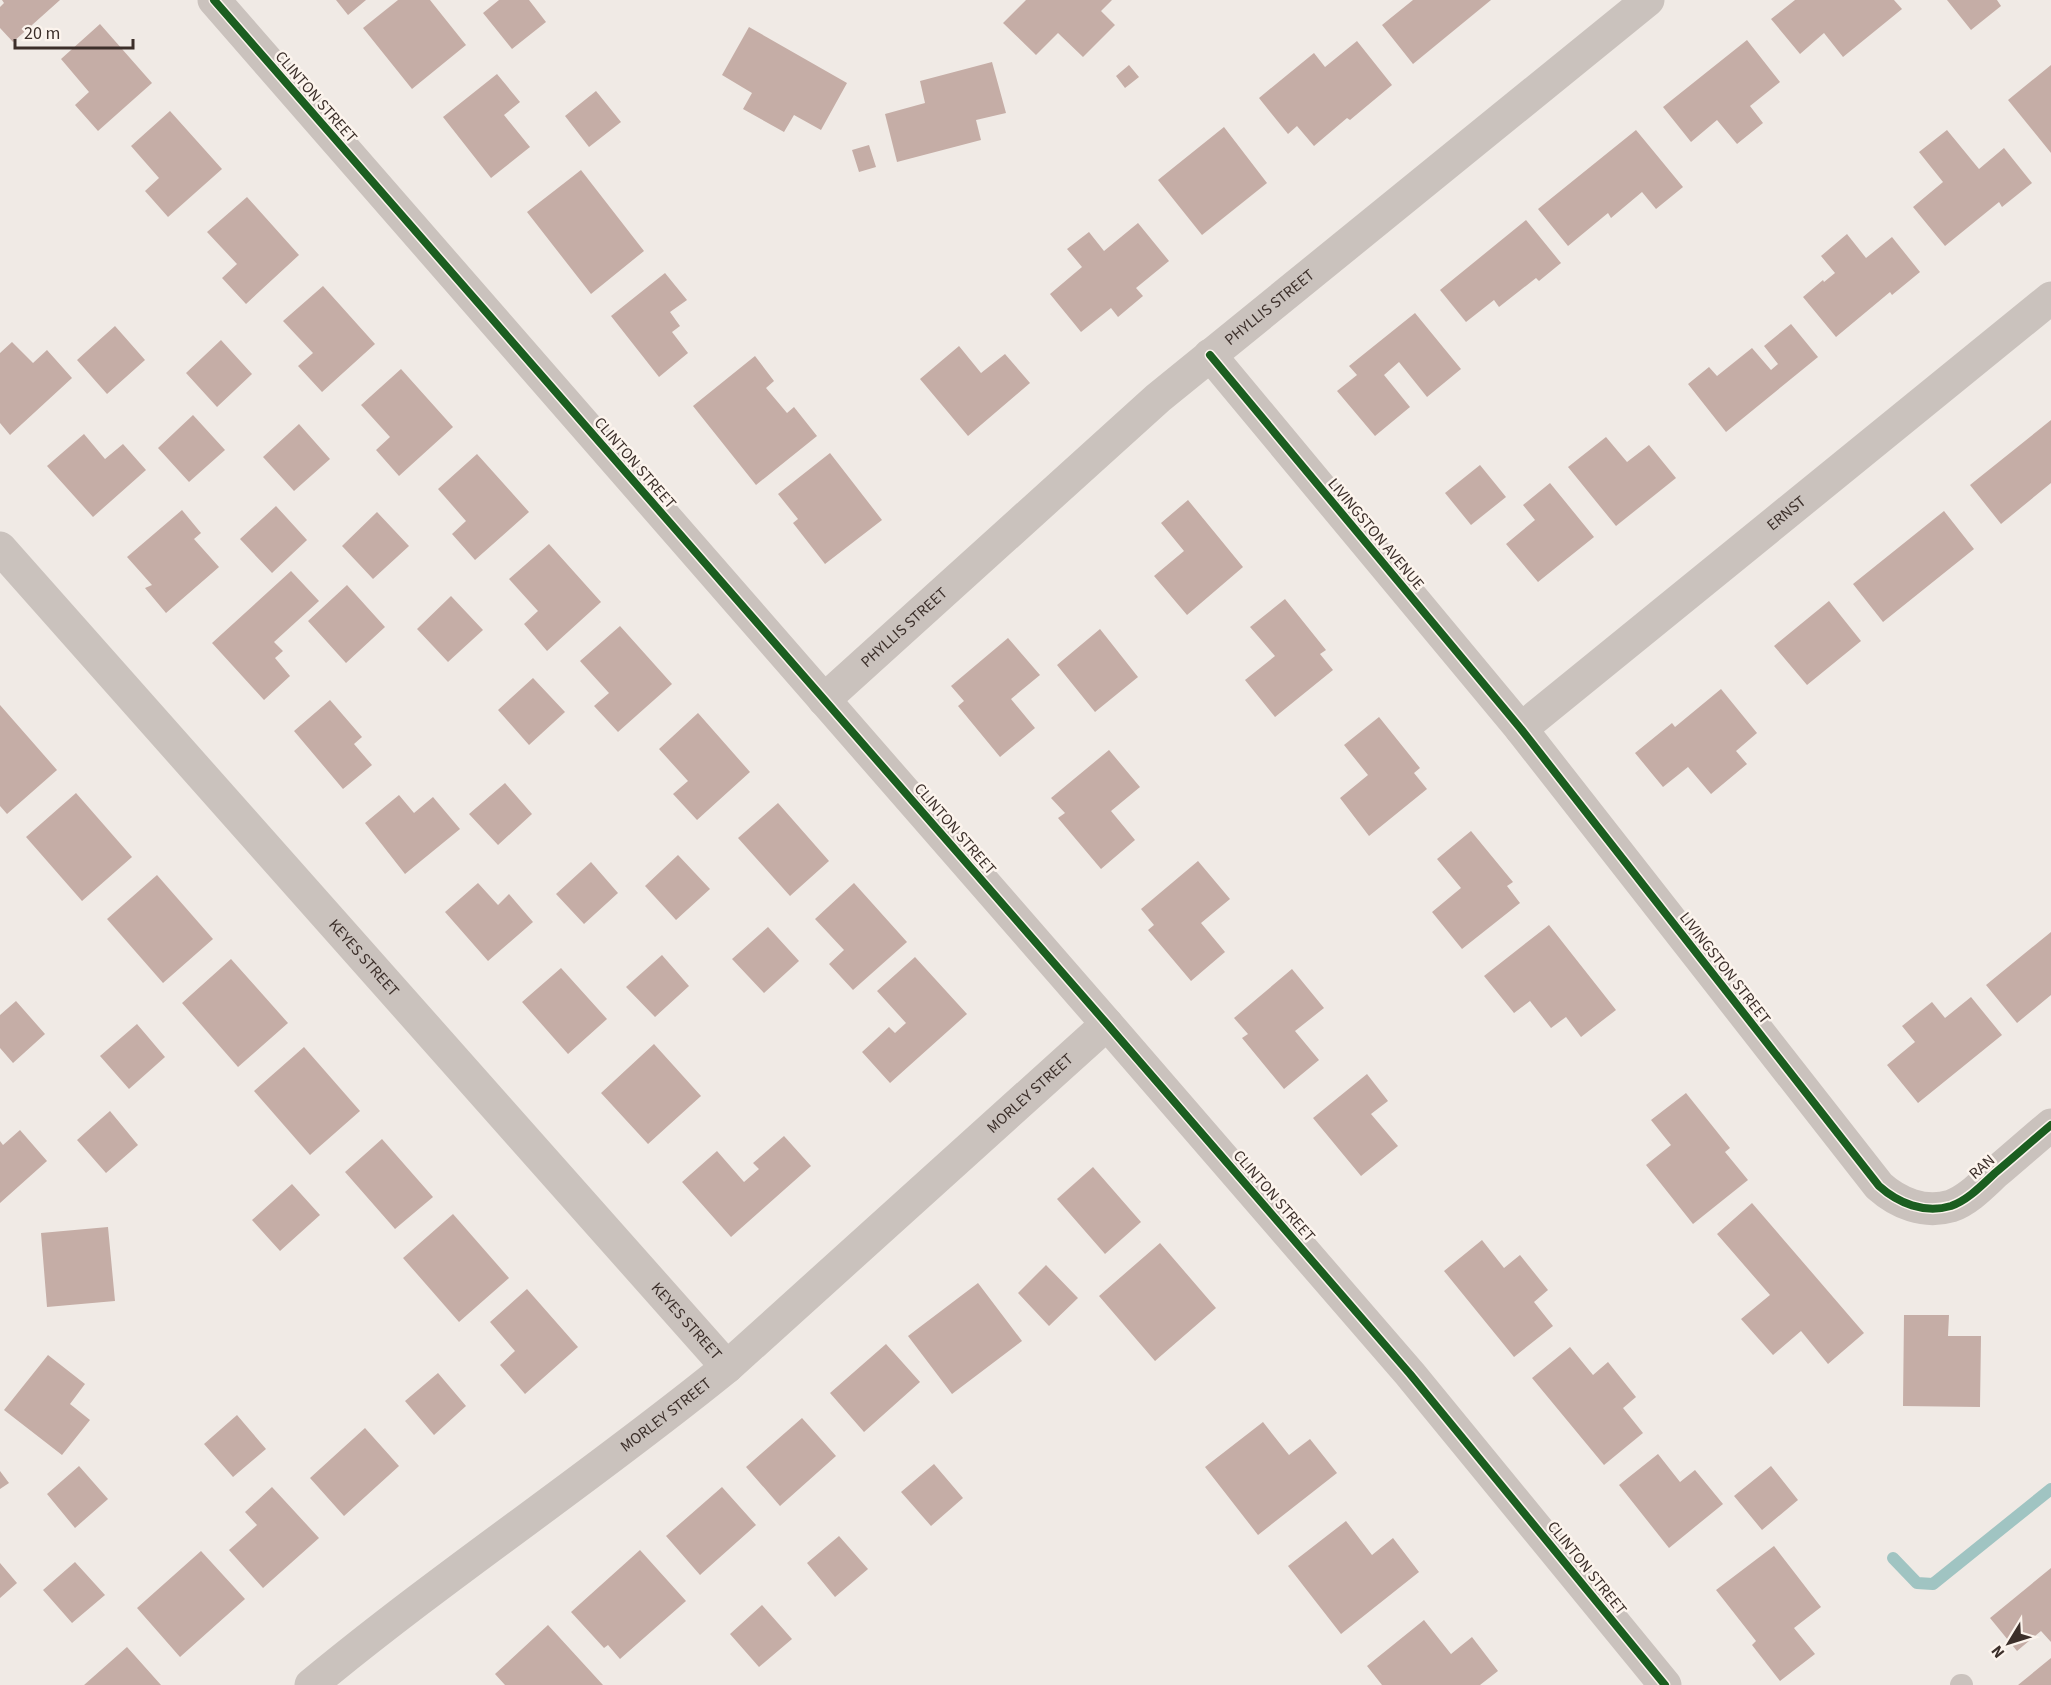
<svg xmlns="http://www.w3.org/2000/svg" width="2051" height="1685" font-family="'Source Sans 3',sans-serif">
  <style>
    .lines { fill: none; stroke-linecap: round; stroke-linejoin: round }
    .stream { stroke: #a0c4c2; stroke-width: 12 }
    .building { fill: #c5ada6 }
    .lane { stroke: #cac2bd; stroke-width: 22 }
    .street { stroke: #cac2bd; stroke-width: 33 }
    .cycleway-casing { stroke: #fcf4ed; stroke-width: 11 }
    .cycleway { stroke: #1b5e20; stroke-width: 8 }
    .labels { text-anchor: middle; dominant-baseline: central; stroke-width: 5; stroke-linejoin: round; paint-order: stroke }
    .street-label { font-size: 16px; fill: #3c2f2a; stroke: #fcf4ed }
  </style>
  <rect width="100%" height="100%" fill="#f0eae5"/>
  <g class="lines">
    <!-- stream -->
    <path class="stream" d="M1893 1558 1917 1583 1933 1584 2051 1489"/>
  </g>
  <!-- building -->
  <path class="building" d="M2 0H60L13 42 0 28V7L4 3Z
    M336 0H366L348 15Z
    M398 0H430L466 45 412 89 363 28Z
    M499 0H529L546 22 512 49 483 13Z
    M1026 0H1112L1101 11 1115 25 1083 57 1058 33 1036 55 1003 23Z
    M1413 0H1491L1413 64 1382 25Z
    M1795 0H1894L1902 9 1843 57 1824 33 1800 54 1771 19Z
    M1947 0H1997L2001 6 1971 30Z
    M100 24 152 83 98 131 75 105 89 92 61 59Z
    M749 27 847 83 821 130 794 115 784 132 743 109 752 93 722 75Z
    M1747 40 1780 82 1750 106 1763 123 1737 144 1717 120 1691 142 1663 107Z
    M1357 41 1392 85 1350 120 1347 118 1314 146 1297 126 1288 134 1259 98 1314 53 1325 67Z
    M992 62 1006 113 976 120 981 140 897 162 885 114 925 103 920 81Z
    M1129 65 1139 77 1125 88 1116 76Z
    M2051 65V153L2008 100Z
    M497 74 520 102 504 115 530 147 491 178 443 117Z
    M596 91 621 122 589 147 565 116Z
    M170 111 222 169 168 217 145 191 159 178 131 146Z
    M1224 127 1267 183 1202 235 1158 180Z
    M1636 130 1683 187 1656 209 1642 192 1611 218 1608 213 1568 246 1538 209Z
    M1947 130 1979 169 2004 148 2032 183 2002 207 1999 202 1945 246 1913 207 1943 182 1919 152Z
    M869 145 876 167 859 172 852 150Z
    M581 170 644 251 591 294 527 212Z
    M247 197 299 255 246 304 222 278 237 264 207 232Z
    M1526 220 1561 263 1539 281 1536 278 1499 307 1494 300 1466 322 1440 290Z
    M1138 223 1169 261 1136 288 1143 296 1118 317 1111 308 1081 332 1050 294 1082 267 1067 249 1089 232 1104 251Z
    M1847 234 1866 258 1892 237 1920 272 1892 295 1890 292 1836 337 1803 297 1823 280 1824 282 1835 273 1821 256Z
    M665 273 687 300 670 312 680 326 672 332 688 353 659 377 611 316Z
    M323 286 375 344 322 392 298 366 313 353 283 321Z
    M1415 313 1461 369 1427 397 1399 362 1384 375 1410 407 1375 436 1337 391 1357 375 1349 366Z
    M1791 324 1818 357 1726 432 1688 384 1709 367 1717 376 1752 348 1771 370 1778 364 1764 346Z
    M115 326 145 360 107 394 77 360Z
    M221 340 252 374 217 407 186 373Z
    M12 342 33 363 47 350 72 378 10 435 0 423V353Z
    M959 346 981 373 1005 354 1030 383 968 436 920 379Z
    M755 356 774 381 766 388 787 413 794 407 817 436 756 485 693 406Z
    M401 369 453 427 399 476 376 450 390 437 361 405Z
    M193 415 225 450 189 482 158 448Z
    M2051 420V483L2001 524 1970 485Z
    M299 424 330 459 294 491 263 457Z
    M84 434 105 459 123 444 146 470 93 517 47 466Z
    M1606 437 1627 462 1649 445 1676 478 1616 526 1568 467Z
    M830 453 882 520 825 564 793 523 798 519 778 494Z
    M477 454 529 512 475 560 452 534 466 521 438 489Z
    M1480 465 1506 497 1471 525 1445 493Z
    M1550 483 1594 537 1538 582 1506 544 1535 520 1523 505Z
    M1188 500 1243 567 1187 615 1154 576 1184 551 1161 523Z
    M276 506 307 540 272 573 240 539Z
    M182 510 201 533 194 539 219 567 166 613 145 588 152 585 127 557Z
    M1944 511 1974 549 1883 622 1853 584Z
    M377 512 409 546 373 579 342 546Z
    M549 544 601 602 547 651 524 624 538 611 509 579Z
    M291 571 319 601 274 642 283 651 275 658 290 676 264 700 212 643Z
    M347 585 385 627 346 663 308 621Z
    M451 596 483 630 448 662 417 629Z
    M1285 599 1326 650 1320 654 1333 670 1275 717 1245 680 1275 656 1250 627Z
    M1829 601 1861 641 1807 685 1774 646Z
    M620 626 672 684 618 732 594 706 609 693 580 661Z
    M1100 629 1138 677 1095 712 1057 665Z
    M1008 638 1040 675 1011 699 1035 728 1000 757 958 706 964 701 951 686Z
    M533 678 565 712 529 745 498 710Z
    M1721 689 1757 733 1736 751 1747 764 1711 794 1688 767 1663 787 1635 753 1672 723 1675 727Z
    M330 700 362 737 354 744 372 765 343 789 294 731Z
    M0 705 57 770 7 814 0 806Z
    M698 713 750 772 697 820 673 794 688 781 659 749Z
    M1379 717 1420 768 1414 773 1427 789 1369 836 1340 798 1368 775 1344 745Z
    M1109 750 1140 787 1111 811 1135 840 1101 869 1058 818 1065 813 1051 798Z
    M505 783 532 814 498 845 469 814Z
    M76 793 132 857 82 901 26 837Z
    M399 795 414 813 433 797 460 829 405 874 365 823Z
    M778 803 829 861 790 896 738 838Z
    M1471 831 1513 882 1507 886 1520 903 1462 949 1432 912 1461 888 1437 859Z
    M678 855 710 889 676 920 645 886Z
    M1198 861 1230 899 1201 923 1225 952 1191 981 1148 930 1154 925 1141 909Z
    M591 862 618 893 584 924 556 894Z
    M157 875 213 939 163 983 107 919Z
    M478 883 498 905 509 894 533 922 488 961 445 912Z
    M854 883 907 942 853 990 829 964 844 950 815 919Z
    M1549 925 1616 1010 1581 1037 1566 1017 1551 1028 1530 1001 1514 1013 1484 976Z
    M768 927 799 961 764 993 732 959Z
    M2051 932V995L2017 1023 1986 985Z
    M662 955 689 986 655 1017 626 987Z
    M915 957 967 1014 890 1083 862 1052 889 1027 895 1033 906 1023 877 991Z
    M231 959 288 1023 238 1067 182 1003Z
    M561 968 607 1019 568 1054 522 1002Z
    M1292 969 1324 1008 1295 1031 1319 1060 1284 1089 1242 1038 1248 1034 1234 1018Z
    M1971 997 2002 1035 1918 1103 1887 1065 1915 1042 1902 1026 1932 1002 1945 1018Z
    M16 1001 45 1034 13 1063 0 1048V1015Z
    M137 1024 165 1057 129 1089 100 1056Z
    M654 1044 701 1096 648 1144 601 1093Z
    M304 1047 360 1111 310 1155 254 1091Z
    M1367 1074 1388 1101 1371 1114 1398 1146 1361 1176 1313 1118Z
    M1686 1093 1730 1148 1725 1152 1748 1180 1693 1224 1646 1165 1671 1145 1651 1120Z
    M110 1111 138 1145 106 1173 77 1140Z
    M20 1130 47 1161 0 1203V1141L3 1145Z
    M784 1136 811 1166 731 1237 682 1182 717 1151 744 1182 759 1169 753 1163Z
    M382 1139 433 1197 395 1229 345 1172Z
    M1093 1167 1141 1222 1105 1254 1057 1199Z
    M292 1184 320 1215 280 1251 252 1220Z
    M1752 1203 1864 1333 1828 1364 1801 1331 1773 1355 1741 1319 1770 1295 1717 1234Z
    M453 1214 509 1278 459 1322 403 1258Z
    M108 1227 115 1301 47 1307 41 1233Z
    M1482 1240 1504 1268 1520 1255 1548 1290 1534 1302 1553 1326 1514 1357 1444 1271Z
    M1160 1243 1216 1308 1155 1361 1099 1296Z
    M1046 1265 1078 1298 1049 1326 1018 1293Z
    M978 1283 1022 1341 952 1394 908 1336Z
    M527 1289 578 1347 525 1394 500 1365 515 1351 490 1322Z
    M1904 1315H1949L1948 1336H1981L1980 1407 1903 1406Z
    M886 1344 920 1382 864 1432 830 1393Z
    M1570 1347 1593 1375 1608 1362 1636 1397 1623 1408 1643 1433 1604 1465 1532 1378Z
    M48 1355 85 1384 70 1404 90 1420 62 1455 4 1410Z
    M438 1373 466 1406 434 1435 405 1401Z
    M237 1415 266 1449 233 1477 204 1444Z
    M802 1418 836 1456 780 1506 746 1467Z
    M1263 1422 1289 1455 1310 1439 1337 1473 1258 1535 1205 1467Z
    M365 1428 399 1466 344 1516 310 1478Z
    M1658 1454 1680 1482 1695 1470 1723 1504 1669 1548 1619 1485Z
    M934 1464 963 1498 931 1526 901 1492Z
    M79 1466 108 1499 75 1528 47 1494Z
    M1771 1466 1798 1500 1762 1530 1734 1496Z
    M0 1471 9 1483 0 1489Z
    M272 1487 319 1538 263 1588 229 1550 257 1525 245 1512Z
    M722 1487 756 1525 700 1575 666 1536Z
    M1346 1521 1372 1555 1393 1538 1419 1572 1341 1634 1288 1566Z
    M839 1536 868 1569 835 1597 807 1563Z
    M1774 1546 1821 1607 1794 1628 1815 1654 1780 1681 1752 1645 1756 1641 1716 1590Z
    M640 1550 686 1601 620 1659 608 1645 604 1648 571 1612Z
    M201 1551 245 1599 180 1657 137 1608Z
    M75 1562 105 1595 72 1623 43 1590Z
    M0 1563 17 1583 0 1598Z
    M2051 1568V1642L2041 1631 2017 1651 1990 1618Z
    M762 1605 792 1639 759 1667 730 1634Z
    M1424 1620 1451 1654 1472 1637 1498 1671 1480 1685H1382L1367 1666Z
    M548 1625 603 1685H505L495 1674Z
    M127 1647 161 1685H84Z
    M2051 1658V1685H2018Z"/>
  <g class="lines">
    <!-- lane -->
    <path class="lane" d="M1961 1685H1962"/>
    <!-- street -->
    <g class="street">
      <path d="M214 0 1107 1024 1410 1374 1665 1685"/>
      <path d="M1210 355 1521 729 1879 1186C1898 1203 1924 1214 1951 1206 1968 1200 1982 1185 1995 1173 2014 1157 2032 1141 2051 1125"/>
      <path id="s1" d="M0 548 727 1367"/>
      <path id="s2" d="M824 700 1158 398 1648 0"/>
      <path id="s3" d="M1521 729 2051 298"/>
      <path id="s4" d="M311 1685C445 1574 592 1477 727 1367L1107 1024"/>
    </g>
    <defs>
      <path id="cycleway" d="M214 0 1107 1024 1410 1374 1665 1685
        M1210 355 1521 729 1879 1186C1898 1203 1924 1214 1951 1206 1968 1200 1982 1185 1995 1173 2014 1157 2032 1141 2051 1125"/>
    </defs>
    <!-- cycleway casing -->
    <use href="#cycleway" class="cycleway-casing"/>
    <!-- cycleway -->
    <use href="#cycleway" class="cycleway"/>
  </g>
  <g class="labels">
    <!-- street labels -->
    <g class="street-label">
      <text transform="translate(316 97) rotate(49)">CLINTON STREET</text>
      <text stroke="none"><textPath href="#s2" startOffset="594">PHYLLIS STREET</textPath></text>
      <text transform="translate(635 463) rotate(49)">CLINTON STREET</text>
      <text stroke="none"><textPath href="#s3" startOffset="342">ERNST</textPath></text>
      <text transform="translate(1376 534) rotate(50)">LIVINGSTON AVENUE</text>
      <text stroke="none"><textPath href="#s2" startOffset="108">PHYLLIS STREET</textPath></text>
      <text transform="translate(955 829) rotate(49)">CLINTON STREET</text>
      <text stroke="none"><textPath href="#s1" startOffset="548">KEYES STREET</textPath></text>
      <text transform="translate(1725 968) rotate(52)">LIVINGSTON STREET</text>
      <text stroke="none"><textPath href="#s4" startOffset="932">MORLEY STREET</textPath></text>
      <text transform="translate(1982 1167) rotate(-41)">RAN</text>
      <text transform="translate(1274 1196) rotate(49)">CLINTON STREET</text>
      <text stroke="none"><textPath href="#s1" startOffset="1034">KEYES STREET</textPath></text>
      <text stroke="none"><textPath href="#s4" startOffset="446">MORLEY STREET</textPath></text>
      <text transform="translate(1587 1568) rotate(51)">CLINTON STREET</text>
    </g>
  </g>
  <!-- north arrow -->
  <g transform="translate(2009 1643) rotate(232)" stroke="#fcf4ed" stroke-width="4.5" paint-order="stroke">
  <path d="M0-4.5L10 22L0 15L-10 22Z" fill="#3c2f2a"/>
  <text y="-9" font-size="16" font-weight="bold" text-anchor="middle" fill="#3c2f2a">N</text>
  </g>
  <!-- scale -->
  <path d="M15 39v9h118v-9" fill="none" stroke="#3c2f2a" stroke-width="3"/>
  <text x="24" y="39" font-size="18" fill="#3c2f2a" stroke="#fcf4ed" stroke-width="4.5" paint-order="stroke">20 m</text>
</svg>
